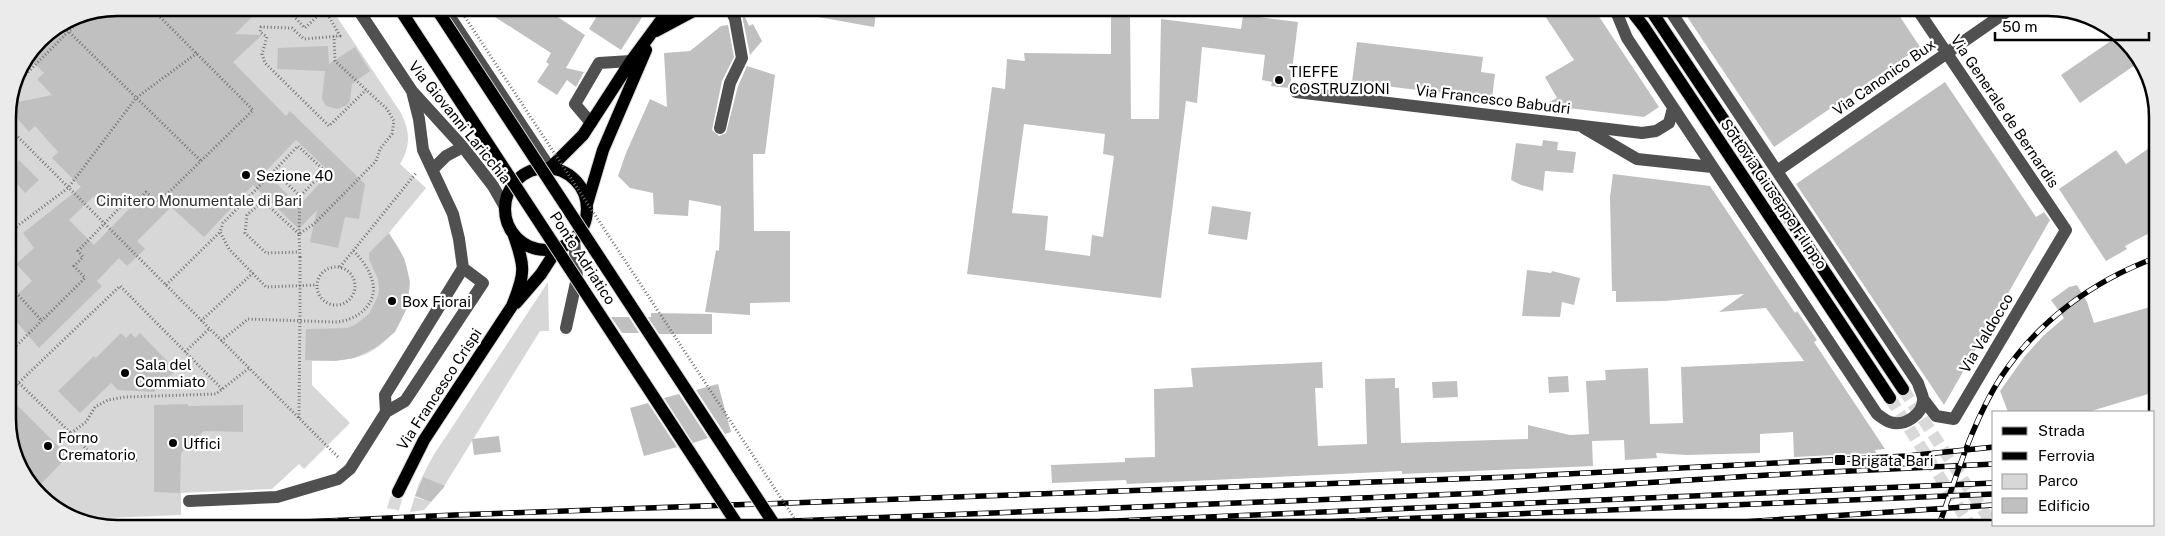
<svg xmlns="http://www.w3.org/2000/svg" width="2165" height="536" font-family="'Public Sans',sans-serif">
  <style>
    .green { fill: #d7d7d7; fill-rule: evenodd }
    .building { fill: #c0c0c0; fill-rule: evenodd }
    .lines { fill: none; stroke-linecap: round; stroke-linejoin: round }
    .major-tunnel { stroke: #d9d9d9; stroke-width: 12; stroke-dasharray: 12 6; stroke-linecap: butt }
    .major-casing { stroke: #dbdbdb; stroke-width: 14 }
    .path { stroke: #727272; stroke-width: 3; stroke-dasharray: 1 2.5; stroke-linecap: butt }
    .minor { stroke: #505050; stroke-width: 12 }
    .major { stroke: #000; stroke-width: 12 }
    .rail-casing { stroke: #000; stroke-width: 5.5 }
    .rail { stroke: #fff; stroke-width: 4; stroke-dasharray: 11; stroke-linecap: butt }
    .major-bridge-casing { stroke: #dbdbdb; stroke-width: 14; stroke-linecap: butt }
    .path-bridge { stroke: #727272; stroke-width: 3; stroke-dasharray: 1 2.5; stroke-linecap: butt }
    .major-bridge { stroke: #000; stroke-width: 12 }
    .poi-dot { fill: #000; stroke: #fff; stroke-width: 2 }
    .labels { text-anchor: middle; dominant-baseline: central; stroke-width: 4.5; stroke-linejoin: round; paint-order: stroke }
    .poi-label { font-size: 15px; fill: #000; stroke: #fff; text-anchor: start }
    .street-label { font-size: 15px; fill: #000; stroke: #fff }
    .park-label { font-size: 15px; fill: #2e2e2e; stroke: #fff }
    .rim { fill: none; stroke: #000; stroke-width: 2.5 }
  </style>
  <rect width="100%" height="100%" fill="#fff"/>
  <!-- green -->
  <path class="green" d="M117 8H331L401 113C410 131 411 146 400 164L426 188 388 234C424 272 413 331 366 354 348 362 330 360 312 361V385L350 423 304 469 299 464 272 489 181 493V515L82 519 40 497 10 441 8 110 16 75 40 39 75 16Z
    M548 282 549 331H540L443 488 433 483 426 500 431 502 424 510 410 512 419 483 433 456ZM422 478 431 481 424 500 415 497Z"/>
  <!-- building -->
  <path class="building" d="M117 8H261L235 34 262 35 233 62 286 116 290 111 365 184 359 219 345 217 338 248 310 242 317 210 299 229 253 185 204 237 171 207 137 241 145 249 127 266 119 258 97 281 102 286 39 348 9 313V302L32 281 16 264 34 248 23 233 81 187 52 158 58 152 35 126 29 132 17 118 13 103 52 95 37 79 44 73 28 57 40 39 75 16ZM296 140 330 172 299 206 265 172ZM93 197 101 204 132 206 94 245 69 220Z
    M481 8H544L585 35 566 68 584 72 576 87 567 80 557 95 537 82 549 64 546 62 551 53Z
    M602 8H648L621 50 589 29Z
    M819 8H877L874 27 818 17Z
    M1111 9H1130L1131 119H1159L1161 19 1241 29 1243 15 1298 22 1290 87 1289 88 1271 86 1272 82 1262 80 1265 55 1202 47 1197 103 1186 101 1161 298 967 274 992 87 1005 89 1007 59 1025 61 1024 53 1111 54ZM1024 124 1105 134 1103 154 1114 156 1103 237 1092 235 1090 256 1045 250 1048 216 1012 213Z
    M1555 9H1594L1659 107 1644 117 1543 105 1557 98 1545 77 1574 60 1545 16Z
    M1682 9H1895L1920 47 1774 147Z
    M744 14 749 26 753 24 762 41 750 55 742 15Z
    M728 25 734 57 722 81 712 130 719 136 726 133 738 86 747 66 775 75 765 154H753L754 231H790V302L750 303V315L705 312 716 250 719 251 721 206 689 200 688 216 654 214 653 193 630 188 618 176 626 153 650 99 667 107 664 53 690 51 721 26Z
    M2118 36 2126 40 2138 63 2080 103 2061 75Z
    M1357 42 1483 57 1481 72 1495 74 1492 99 1352 82Z
    M328 46 329 64 355 47 370 71 352 84 350 101 347 105 338 109 326 106 322 99 325 71 277 69 278 48Z
    M1945 82 2036 217 2044 212 2050 220 1944 405 1796 184Z
    M1543 140 1558 142 1557 150 1576 152 1573 173 1545 171 1543 191 1521 185 1511 180 1516 143 1542 146Z
    M2155 144V230L2125 246 2127 249 2106 261 2059 189 2116 150 2126 164Z
    M19 160 39 180 25 193 8 173Z
    M1613 174 1710 186 1795 313 1797 311 1817 340 1814 342 1885 449 1875 450 1876 453 1794 457 1793 432 1760 434V453L1686 455 1656 453 1657 458 1625 460 1624 440 1592 441 1593 466 1402 474V471L1127 484 1126 480 1052 483 1051 465 1125 462V458L1155 457 1154 389 1193 387 1191 368 1322 362 1323 388H1315L1318 446 1367 444 1365 379 1395 378V388H1399L1401 443 1528 439V425L1570 435 1589 434 1586 381 1606 380 1605 370 1648 368 1650 424 1683 423 1681 367 1804 361 1766 308 1719 312 1744 294 1664 301 1616 302V291H1612L1610 197Z
    M1212 206 1251 212 1247 240 1208 234Z
    M389 233 404 258 410 282 407 308 395 332 375 348 354 358 335 361 305 360 306 329 347 328 355 325 369 314 378 296 379 289 378 279 369 259V253Z
    M1527 270 1551 273 1552 271 1580 278 1574 305 1562 302 1560 317 1522 316Z
    M2077 285 2087 302 2094 323 2150 307 2155 324V392L2088 412H2008L2000 391 2025 356 2043 336 2064 318 2051 300 2069 287Z
    M651 313 712 314V334H659L648 317H651Z
    M611 317H629L639 333H622Z
    M121 333 126 338 131 333 135 338 140 333 176 370 154 392 118 390 111 383 80 413 58 391 94 356 96 358Z
    M1568 376 1569 392 1549 393 1548 377Z
    M1457 381 1458 397 1433 398 1432 382Z
    M718 384 731 432 725 434 696 390Z
    M679 394 708 438 693 443 664 398Z
    M9 397 68 456 36 489 10 441Z
    M648 403 677 447 644 456 630 408Z
    M188 404V406L243 405V432L204 431 181 453 180 493 154 492V405Z
    M499 436 501 452 474 455 472 439Z
    M423 477 445 486 431 502 415 496Z"/>
  <g class="lines">
    <!-- major-tunnel -->
    <path class="major-tunnel" d="M1903 389 1995 528
      M1890 398 1972 528
      M391 527 393 509 398 492"/>
    <defs>
      <path id="major" d="M1630 9 1644 27 1890 398
        M1650 9 1903 389
        M656 31 699 8
        M550 168 583 135 631 61 670 8
        M505 209a41 41 0 1 1 82 0a41 41 0 1 1-82 0Z
        M587 204 603 150 646 50
        M516 303 541 274 557 249
        M398 492 424 440 512 306C526 272 525 267 513 233"/>
    </defs>
    <!-- major casing -->
    <use href="#major" class="major-casing"/>
    <!-- path -->
    <path class="path" d="M286 8 305 28 325 9
      M324 8 340 36 304 39 292 28 261 27 260 32 267 37 262 54 265 63 329 126 366 90
      M62 25 201 161
      M13 87 87 13
      M8 127 338 457
      M274 171 298 146 325 171 300 196 299 234
      M300 196 274 171 223 223 220 232 229 249 266 287 316 285
      M8 233 68 188 136 98 197 53
      M299 234 263 201 247 215 245 233 266 253 299 252
      M300 257 299 234 314 224 376 161 380 149 392 134 394 121 387 109 335 61 334 36
      M317 286a19 19 0 1 1 38 0a19 19 0 1 1-38 0Z
      M340 267 416 173
      M9 285 42 321
      M166 285 220 232
      M201 321 253 273
      M221 341 248 319 335 322C358 321 381 302 371 277 368 267 360 258 353 250
      M185 352 209 329
      M9 353 85 278 74 266 83 257 78 251 130 197 136 203 146 192 158 203 253 110 151 8
      M19 383 81 443C97 464 114 460 138 460
      M9 392 120 286 222 389
      M299 418 300 310
      M71 433 86 422 95 407 108 400 125 397 216 394 249 368"/>
    <!-- minor -->
    <path class="minor" d="M357 8 412 91 463 147 493 186 505 207
      M444 8 550 168
      M1615 9 1627 38 1877 414C1881 417 1886 421 1890 422 1905 427 1924 414 1923 398 1922 393 1919 387 1918 383L1669 9
      M1917 9 2066 230 1954 419 1936 416 1923 399
      M1296 92 1642 133 1656 131 1669 123 1673 108
      M591 123 575 104 599 63 631 61
      M720 128 730 83 742 58 735 19 730 8
      M1584 128 1637 159 1712 167
      M433 169 446 156 463 147
      M1777 171 2009 10
      M566 328 577 278 574 239
      M386 412 385 395 463 268 459 239 453 214 423 150 419 119 412 91
      M189 501 277 497 338 479 350 469 386 412 405 401 483 283 463 268"/>
    <!-- major -->
    <use href="#major" class="major"/>
    <defs>
      <path id="rail" d="M2154 421H2155
        M217 526 455 515 1510 477 1907 456 1994 447
        M648 527 1483 493 1768 475 1994 464
        M975 527 1994 483
        M1201 527 1994 494
        M1652 528 1994 505
        M1938 528C1956 478 1972 422 2001 377 2038 321 2093 281 2155 258"/>
    </defs>
    <!-- rail casing -->
    <use href="#rail" class="rail-casing"/>
    <!-- rail -->
    <use href="#rail" class="rail"/>
    <defs>
      <path id="major-bridge" d="M399 8 739 527
        M436 8 776 527"/>
    </defs>
    <!-- major-bridge casing -->
    <use href="#major-bridge" class="major-bridge-casing"/>
    <!-- path-bridge -->
    <path class="path-bridge" d="M459 8 800 527
      M300 257V310"/>
    <!-- major-bridge -->
    <use href="#major-bridge" class="major-bridge"/>
  </g>
  <!-- markers -->
  <g class="poi-dot">
    <circle cx="1279" cy="80" r="5"/>
    <circle cx="246" cy="175" r="5"/>
    <circle cx="392" cy="301" r="5"/>
    <circle cx="125" cy="373" r="5"/>
    <circle cx="173" cy="443" r="5"/>
    <circle cx="48" cy="446" r="5"/>
    <rect x="1834" y="454" width="12" height="12" rx="2.5"/>
  </g>
  <g class="labels">
    <!-- poi labels -->
    <g class="poi-label">
      <text x="1289" y="71">TIEFFE<tspan x="1289" dy="17">COSTRUZIONI</tspan></text>
      <text x="256" y="175">Sezione 40</text>
      <text x="402" y="301">Box Fiorai</text>
      <text x="135" y="364">Sala del<tspan x="135" dy="17">Commiato</tspan></text>
      <text x="58" y="437">Forno<tspan x="58" dy="17">Crematorio</tspan></text>
      <text x="183" y="443">Uffici</text>
      <text x="1851" y="460">Brigata Bari</text>
    </g>
    <!-- street labels -->
    <g class="street-label">
      <text transform="translate(1884 77) rotate(-35)">Via Canonico Bux</text>
      <text transform="translate(1493 99) rotate(7)">Via Francesco Babudri</text>
      <text transform="translate(2005 111) rotate(56)">Via Generale de Bernardis</text>
      <text transform="translate(460 122) rotate(51)">Via Giovanni Laricchia</text>
      <text transform="translate(1774 194) rotate(56)">Sottovia Giuseppe Filippo</text>
      <text transform="translate(583 258) rotate(57)">Ponte Adriatico</text>
      <text transform="translate(1986 333) rotate(-59)">Via Valdocco</text>
      <text transform="translate(439 389) rotate(-57)">Via Francesco Crispi</text>
    </g>
    <!-- park labels -->
    <g class="park-label">
      <text x="199" y="200">Cimitero Monumentale di Bari</text>
    </g>
  </g>
  <!-- crop -->
  <path d="M0 0H2165V536H0ZM117 16H2048A101 101 0 0 1 2149 117V419A101 101 0 0 1 2048 520H117A101 101 0 0 1 16 419V117A101 101 0 0 1 117 16Z" fill="#ebebeb" fill-rule="evenodd"/>
  <path class="rim" d="M117 16H2048A101 101 0 0 1 2149 117V419A101 101 0 0 1 2048 520H117A101 101 0 0 1 16 419V117A101 101 0 0 1 117 16Z"/>
  <!-- legend -->
  <rect x="1992" y="411" width="162" height="115" fill="#ffffff" stroke="#999999"/>
  <rect x="2002" y="427" width="25" height="8" fill="#000000" stroke="#999999"/>
  <text x="2038" y="436" font-size="15" fill="#000000">Strada</text>
  <rect x="2002" y="452" width="25" height="8" fill="#000000" stroke="#999999"/>
  <text x="2038" y="461" font-size="15" fill="#000000">Ferrovia</text>
  <rect x="2002" y="474" width="25" height="15" fill="#d7d7d7" stroke="#999999"/>
  <text x="2038" y="486" font-size="15" fill="#000000">Parco</text>
  <rect x="2002" y="498" width="25" height="15" fill="#c0c0c0" stroke="#999999"/>
  <text x="2038" y="511" font-size="15" fill="#000000">Edificio</text>
  <!-- scale -->
  <path d="M1995 32v8h154v-8" fill="none" stroke="#000000" stroke-width="2.5"/>
  <text x="2002" y="32" font-size="15" fill="#000000" stroke="#ffffff" stroke-width="4" paint-order="stroke">50 m</text>
</svg>
